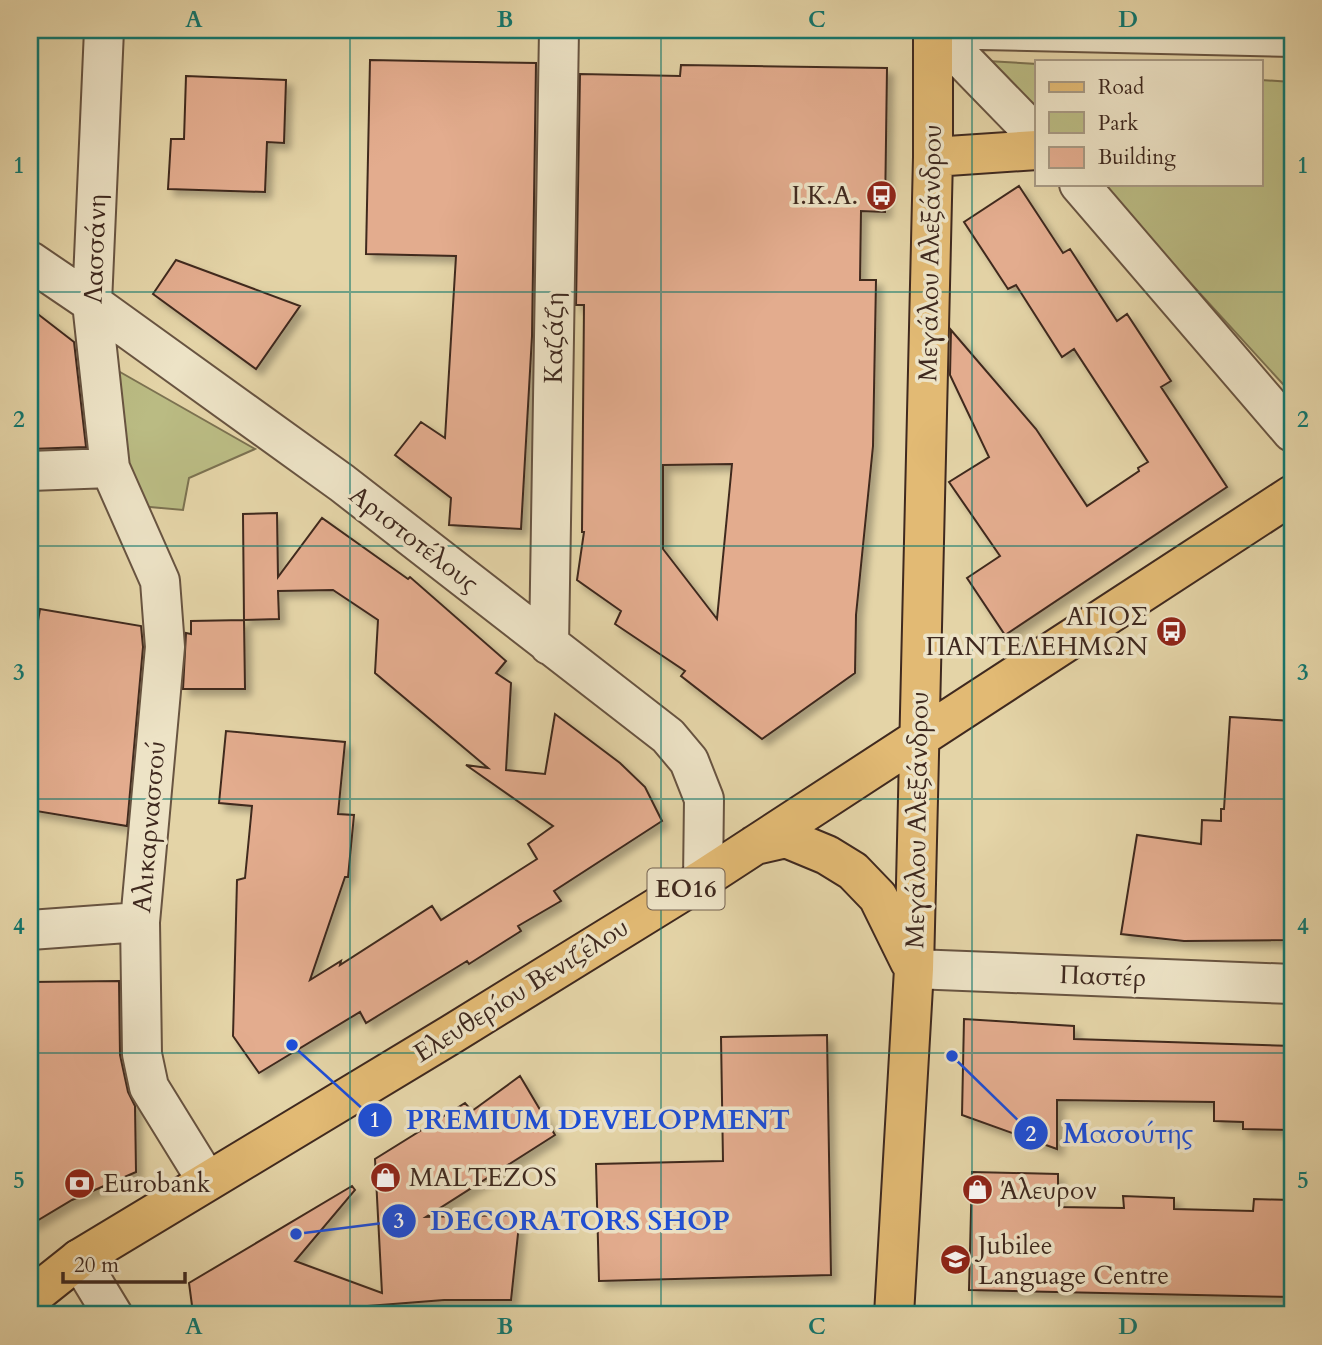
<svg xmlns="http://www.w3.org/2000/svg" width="1322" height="1345" font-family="Cardo,serif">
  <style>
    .green { fill: #babb83; stroke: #7c7251; stroke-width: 2 }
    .building { fill: #e3ac8e; stroke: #3f291f; stroke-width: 2; fill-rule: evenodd; filter: url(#shadow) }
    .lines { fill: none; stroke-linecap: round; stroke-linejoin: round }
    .minor-casing { stroke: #685441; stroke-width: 42 }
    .major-casing { stroke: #3f291f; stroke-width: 42 }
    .minor { stroke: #ede3c6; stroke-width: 38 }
    .major { stroke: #e2ba74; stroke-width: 38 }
    .grid { fill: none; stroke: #0f766e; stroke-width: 2; stroke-opacity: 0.55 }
    .labels { text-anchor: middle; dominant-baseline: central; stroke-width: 7; stroke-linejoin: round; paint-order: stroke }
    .shield { fill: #ede3c6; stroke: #736151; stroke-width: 2 }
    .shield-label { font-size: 24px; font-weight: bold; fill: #3f291f }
    .poi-label { font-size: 26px; fill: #3f291f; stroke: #ede3c6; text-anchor: start }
    .street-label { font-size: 26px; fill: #3f291f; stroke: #ede3c6 }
    .leader { fill: none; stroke: #1d4ed8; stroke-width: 2.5 }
    .callout-dot { fill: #1d4ed8; stroke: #ede3c6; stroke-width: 2.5 }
    .mark-label { font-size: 21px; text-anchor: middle; font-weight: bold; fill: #fff }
    .callout-label { font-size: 28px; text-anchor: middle; font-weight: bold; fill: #1d4ed8; stroke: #ede3c6; stroke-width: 7; stroke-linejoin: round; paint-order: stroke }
    .neatline { fill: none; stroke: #0f766e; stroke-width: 2.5 }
    .grid-label { font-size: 23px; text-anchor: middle; font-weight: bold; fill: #0f766e }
  </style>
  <defs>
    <filter id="shadow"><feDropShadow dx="6" dy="6" stdDeviation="3.5" flood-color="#0004"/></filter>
  </defs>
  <rect width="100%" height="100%" fill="#e4d4a7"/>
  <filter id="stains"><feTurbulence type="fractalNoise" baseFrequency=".00286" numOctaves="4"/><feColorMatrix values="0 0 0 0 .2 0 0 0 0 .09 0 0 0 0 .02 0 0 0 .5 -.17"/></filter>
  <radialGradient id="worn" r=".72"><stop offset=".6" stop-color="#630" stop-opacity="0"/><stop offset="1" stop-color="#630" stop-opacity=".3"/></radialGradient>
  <!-- green -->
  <path class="green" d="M987 61 1037 64V115Z
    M1261 80 1292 82V394L1100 184H1261Z
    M106 364 255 449 189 478 183 510 117 504Z"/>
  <!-- building -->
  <path class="building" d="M370 60 536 63 532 336 521 529 449 525 451 498 395 455 421 422 445 438 456 256 366 254Z
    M681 65 887 68 885 212 861 211 860 280H876L873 446 856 615 855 673 762 739 681 676 685 671 615 624 621 611 577 580 584 532H582L584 305H576L580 74 680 76ZM732 464 717 619 663 549V465Z
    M186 76 286 80 284 143 267 142 265 192 168 189 171 139H184Z
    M1019 186 1063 253 1070 249 1117 321 1127 314 1171 381 1161 387 1227 487 1005 635 967 578 1000 556 949 482 989 457 950 375 951 330 1036 429 1087 506 1139 471 1138 468 1148 462 1074 349 1062 357 1016 285 1008 289 964 222Z
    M176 260 300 306 256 369 153 294Z
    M30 308 74 342 86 447 30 449Z
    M277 513 278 577 322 518 408 579 410 577 506 661 496 673 511 683 506 770 545 774 555 714 620 763 645 787 662 821 554 891 561 901 518 926 521 931 469 964 467 961 366 1023 360 1012 259 1073 233 1036 237 880 245 878 252 806 219 803 226 731 345 742 338 814 354 815 348 877H345L310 980 341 961 340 965 432 906 441 920 537 859 528 844 553 826 466 765 488 768 375 673 378 620 333 590 278 591 279 619 244 620 243 514Z
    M40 609 141 626 143 647 127 826 30 810V668Z
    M244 620 245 689H183L186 633 191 634V621Z
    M1230 717 1292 721V940L1184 941 1121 934 1137 835 1201 844 1202 820 1221 821V809H1224Z
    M119 981 120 1055 128 1092 135 1106 136 1172 72 1200 30 1225V982Z
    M964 1019 1074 1026V1039L1292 1046V1130L1243 1129V1122L1214 1121V1102L1057 1100V1149L962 1115Z
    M827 1035 831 1275 599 1281 596 1164 723 1161 721 1037Z
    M520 1076 555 1135 426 1217 520 1215 511 1300H444L330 1309V1315L193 1313 189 1283 352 1186 355 1190 295 1261 382 1293 375 1159 465 1103 472 1111Z
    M972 1172 1058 1174V1207L1124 1208 1123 1196 1174 1198V1209L1253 1211 1254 1199 1292 1200V1297L969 1290Z"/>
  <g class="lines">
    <defs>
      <path id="minor" d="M104 30 92 303 110 468 160 581 165 647 140 922 142 1054 149 1087 207 1181
        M934 30 1037 136
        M982 30 1292 37
        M1079 184 1292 432
        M30 261 92 303 342 483 668 736 689 761 704 799 703 879
        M30 471 110 468
        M549 645 559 30
        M30 930 140 922
        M914 969 1292 984
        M79 1259 113 1315"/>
      <path id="major" d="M933 157 1037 150
        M755 845 786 838 827 855 853 871 878 897 910 962
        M30 1298 79 1259 452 1034 703 879 1292 495
        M894 1315 914 969 933 157V30"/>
    </defs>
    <!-- minor casing -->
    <use href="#minor" class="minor-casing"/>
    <!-- major casing -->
    <use href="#major" class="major-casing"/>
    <!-- minor -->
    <use href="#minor" class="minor"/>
    <!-- major -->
    <use href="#major" class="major"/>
  </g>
  <!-- grid -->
  <path class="grid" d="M350 30V1315M661 30V1315M972 30V1315M30 292H1292M30 546H1292M30 799H1292M30 1053H1292"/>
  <!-- icons -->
  <defs>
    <symbol id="bus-disc" viewBox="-11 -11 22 22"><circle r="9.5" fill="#8f2418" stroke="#ede3c6"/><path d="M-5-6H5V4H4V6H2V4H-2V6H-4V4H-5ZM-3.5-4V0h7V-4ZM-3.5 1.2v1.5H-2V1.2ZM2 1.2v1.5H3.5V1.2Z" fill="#fff"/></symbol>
    <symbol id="shop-disc" viewBox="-11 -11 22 22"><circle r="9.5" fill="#8f2418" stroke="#ede3c6"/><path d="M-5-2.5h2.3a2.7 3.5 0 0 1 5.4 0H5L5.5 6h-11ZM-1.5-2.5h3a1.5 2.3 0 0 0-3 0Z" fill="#fff"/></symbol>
    <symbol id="bank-disc" viewBox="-11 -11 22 22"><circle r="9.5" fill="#8f2418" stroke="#ede3c6"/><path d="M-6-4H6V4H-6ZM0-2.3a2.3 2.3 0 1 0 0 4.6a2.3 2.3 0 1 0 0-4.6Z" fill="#fff"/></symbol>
    <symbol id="school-disc" viewBox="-11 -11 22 22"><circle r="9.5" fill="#8f2418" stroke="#ede3c6"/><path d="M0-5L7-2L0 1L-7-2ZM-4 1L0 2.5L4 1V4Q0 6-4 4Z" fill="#fff"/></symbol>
  </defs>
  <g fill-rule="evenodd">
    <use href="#bus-disc" x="864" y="178" width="35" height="35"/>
    <use href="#bus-disc" x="1154" y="614" width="35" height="35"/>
    <use href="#shop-disc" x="368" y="1160" width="35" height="35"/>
    <use href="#bank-disc" x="62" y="1166" width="35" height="35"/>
    <use href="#shop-disc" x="960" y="1172" width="35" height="35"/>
    <use href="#school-disc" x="938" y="1242" width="35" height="35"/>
  </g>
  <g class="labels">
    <!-- shield labels -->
    <rect class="shield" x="647.5" y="868.5" width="77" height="41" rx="5"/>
    <g class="shield-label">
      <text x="686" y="889">ΕΟ16</text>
    </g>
    <!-- poi labels -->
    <g class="poi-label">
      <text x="858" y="195" text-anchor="end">Ι.Κ.Α.</text>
      <text x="1148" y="616" text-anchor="end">ΑΓΙΟΣ<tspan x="1148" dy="30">ΠΑΝΤΕΛΕΗΜΩΝ</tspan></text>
      <text x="409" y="1177">MALTEZOS</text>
      <text x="103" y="1183">Eurobank</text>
      <text x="1000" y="1190">Άλευρον</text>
      <text x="978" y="1245">Jubilee<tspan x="978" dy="30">Language Centre</tspan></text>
    </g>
    <!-- street labels -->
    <g class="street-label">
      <text transform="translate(95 249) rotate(-88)">Λασσάνη</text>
      <text transform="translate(930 253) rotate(-89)">Μεγάλου Αλεξάνδρου</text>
      <text transform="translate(554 338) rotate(-89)">Καζάζη</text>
      <text transform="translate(414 539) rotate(38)">Αριστοτέλους</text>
      <text transform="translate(917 820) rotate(-89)">Μεγάλου Αλεξάνδρου</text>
      <text transform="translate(149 827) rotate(-85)">Αλικαρνασσού</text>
      <text transform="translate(1103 976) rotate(2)">Παστέρ</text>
      <text transform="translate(521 990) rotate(-32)">Ελευθερίου Βενιζέλου</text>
    </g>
  </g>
  <!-- callouts -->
  <path class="leader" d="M292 1045L375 1120M952 1056L1031 1133M296 1234L399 1221"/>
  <g class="callout-dot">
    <circle cx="292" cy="1045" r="7"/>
    <circle cx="952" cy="1056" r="7"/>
    <circle cx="296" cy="1234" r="7"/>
    <circle cx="375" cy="1120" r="18"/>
    <circle cx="1031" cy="1133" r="18"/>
    <circle cx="399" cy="1221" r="18"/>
  </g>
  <g class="mark-label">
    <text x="375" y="1127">1</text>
    <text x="1031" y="1141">2</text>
    <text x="399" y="1228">3</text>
  </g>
  <g class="callout-label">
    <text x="598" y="1129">PREMIUM DEVELOPMENT</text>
    <text x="1128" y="1143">Μασούτης</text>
    <text x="580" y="1230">DECORATORS SHOP</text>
  </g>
  <!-- margin -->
  <rect width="1322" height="1345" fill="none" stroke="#e4d4a7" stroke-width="77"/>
  <!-- legend -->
  <rect x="1035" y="60" width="228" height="126" fill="#ede3c6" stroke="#a79983" stroke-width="2"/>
  <rect x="1049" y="82" width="35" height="10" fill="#e2ba74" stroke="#a79983" stroke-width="2"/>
  <text x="1098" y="94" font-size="21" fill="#3f291f">Road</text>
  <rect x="1049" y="112" width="35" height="21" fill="#babb83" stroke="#a79983" stroke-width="2"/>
  <text x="1098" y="130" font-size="21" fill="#3f291f">Park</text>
  <rect x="1049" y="147" width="35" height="21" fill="#e3ac8e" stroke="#a79983" stroke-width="2"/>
  <text x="1098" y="164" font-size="21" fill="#3f291f">Building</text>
  <!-- scale -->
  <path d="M63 1272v10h122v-10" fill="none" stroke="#3f291f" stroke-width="3.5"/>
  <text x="74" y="1272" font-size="21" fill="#3f291f" stroke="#ede3c6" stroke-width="5" paint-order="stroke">20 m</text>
  <rect x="38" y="38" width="1246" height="1268" class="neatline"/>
  <g class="grid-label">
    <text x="194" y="27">A</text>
    <text x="505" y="27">B</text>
    <text x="817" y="27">C</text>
    <text x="1128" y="27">D</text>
    <text x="19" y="173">1</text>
    <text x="1303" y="173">1</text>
    <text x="19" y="427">2</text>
    <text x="1303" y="427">2</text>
    <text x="19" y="680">3</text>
    <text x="1303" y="680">3</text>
    <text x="19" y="934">4</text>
    <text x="1303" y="934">4</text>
    <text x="19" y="1188">5</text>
    <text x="1303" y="1188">5</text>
    <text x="194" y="1334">A</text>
    <text x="505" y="1334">B</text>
    <text x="817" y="1334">C</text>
    <text x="1128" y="1334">D</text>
  </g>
  <rect width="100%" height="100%" filter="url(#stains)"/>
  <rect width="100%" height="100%" fill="url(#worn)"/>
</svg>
